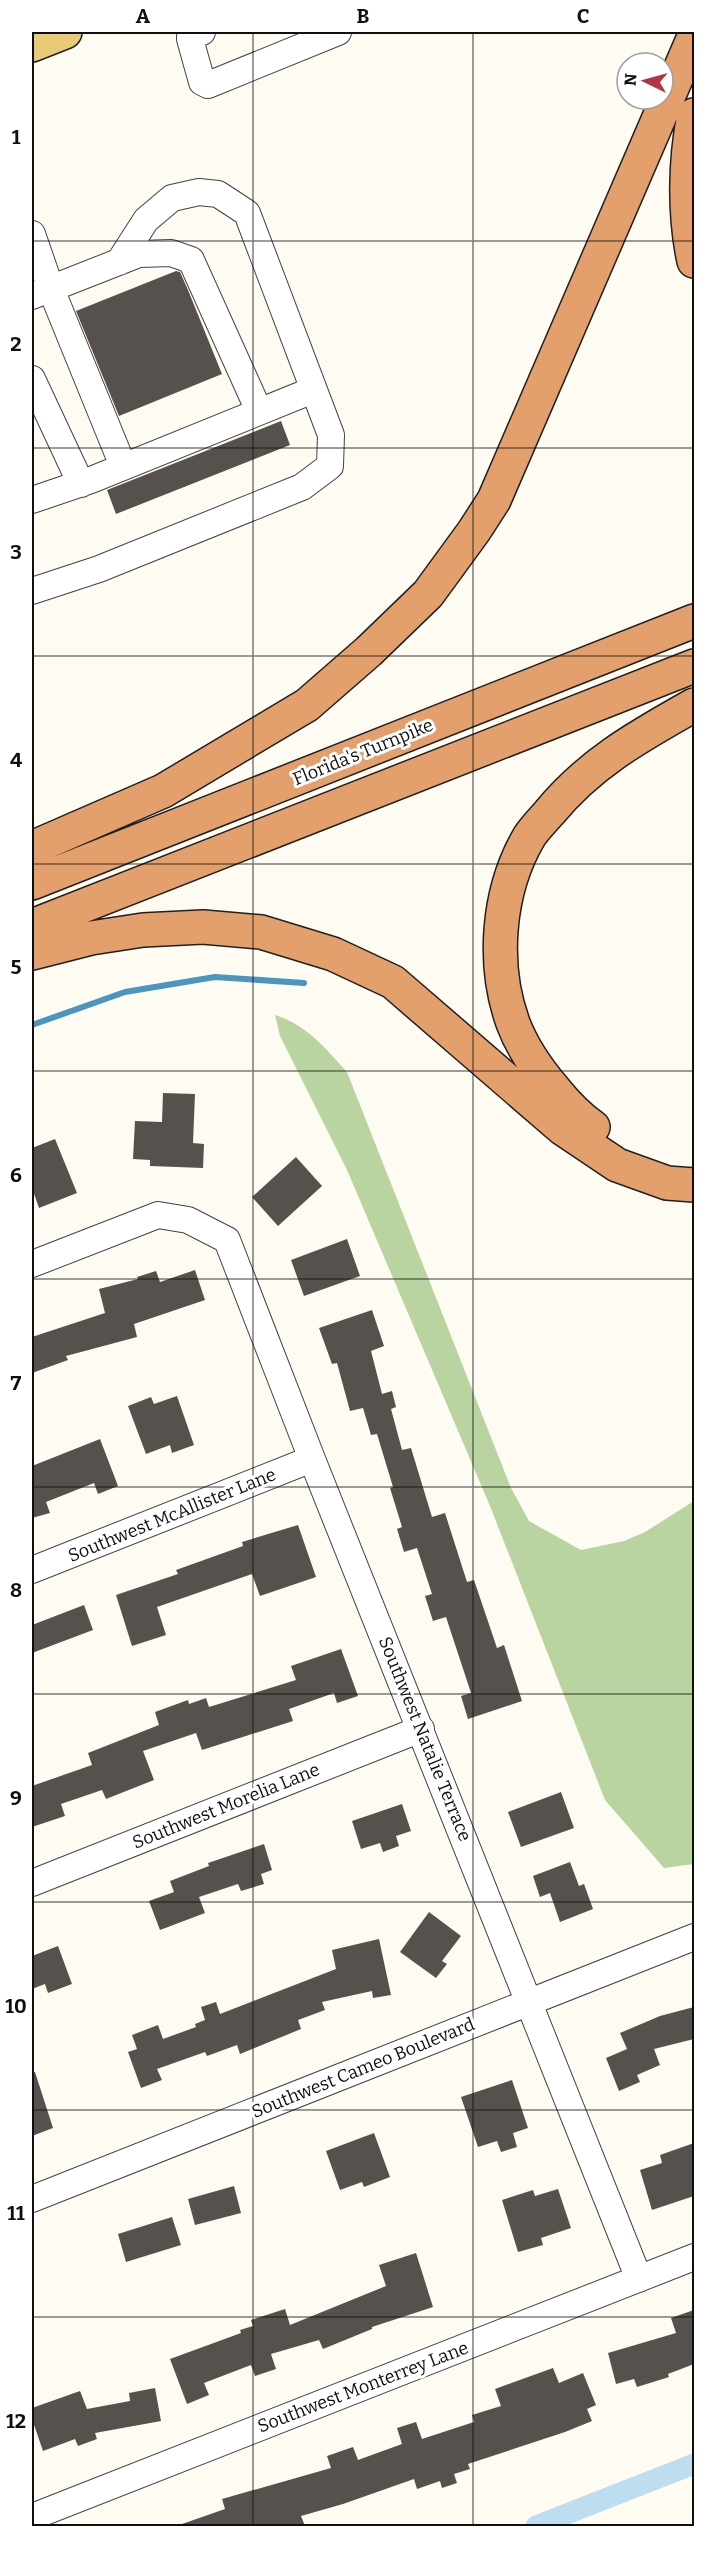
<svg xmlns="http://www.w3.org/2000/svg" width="726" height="2558" font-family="Bitter,serif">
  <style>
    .forest { fill: #b9d4a1 }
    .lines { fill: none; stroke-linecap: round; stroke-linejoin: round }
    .stream { stroke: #4d94be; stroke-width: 6 }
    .canal { stroke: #bedeef; stroke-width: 21 }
    .building { fill: #57514d }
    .minor-casing { stroke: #424242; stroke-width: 28 }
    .major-casing { stroke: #202020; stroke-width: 36 }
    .highway-casing { stroke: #202020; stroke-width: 36 }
    .minor { stroke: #fff; stroke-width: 26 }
    .major { stroke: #e8ca78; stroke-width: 33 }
    .highway { stroke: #e39f6c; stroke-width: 33 }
    .grid { fill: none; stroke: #0f0f0f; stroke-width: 1.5; stroke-opacity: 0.55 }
    .labels { text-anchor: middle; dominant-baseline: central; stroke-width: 6; stroke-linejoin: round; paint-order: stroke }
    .street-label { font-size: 18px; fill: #0f0f0f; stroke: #fff }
    .neatline { fill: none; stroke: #0f0f0f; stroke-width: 2 }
    .grid-label { font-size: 20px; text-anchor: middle; font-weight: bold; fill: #0f0f0f }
  </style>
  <rect width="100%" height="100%" fill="#fefbf3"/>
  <!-- forest -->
  <path class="forest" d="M275 1015C307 1025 325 1048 347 1072L511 1488 529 1521 581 1550 624 1541 645 1532 694 1501V1864L664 1868 605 1800 490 1506 347 1170 280 1036Z"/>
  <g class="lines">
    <!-- stream -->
    <path class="stream" d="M32 1025 125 992 215 977 304 983"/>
    <!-- canal -->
    <path class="canal" d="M536 2526 694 2464"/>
  </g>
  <!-- building -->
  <path class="building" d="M176 271 180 272 188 290 222 374 119 416 76 311Z
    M281 421 290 445 116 514 107 490Z
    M163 1093 195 1094 193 1143 204 1144 203 1168 150 1166V1160L133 1159 135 1121 162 1122Z
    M55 1139 77 1193 39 1208 32 1188V1148Z
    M296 1157 322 1186 278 1226 252 1197Z
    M347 1239 360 1276 304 1296 291 1260Z
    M195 1270 205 1300 134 1324 137 1337 66 1356 68 1360 32 1373V1337L105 1313 99 1289 138 1279 137 1277 156 1271 160 1282Z
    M372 1310 384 1346 371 1351 382 1394 392 1391 396 1407 391 1409 402 1450 411 1448 432 1517 445 1513 467 1582 474 1580 497 1648 504 1645 522 1701 468 1719 461 1696 471 1693 446 1617 433 1621 425 1596 432 1594 417 1548 404 1552 397 1529 402 1527 390 1488 393 1487 377 1434 371 1435 363 1408 350 1411 337 1363 332 1364 319 1328Z
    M177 1396 194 1445 172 1453 170 1445 146 1454 128 1406 151 1397 154 1404Z
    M100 1439 118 1486 98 1494 94 1483 46 1502 50 1513 32 1518V1466Z
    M298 1525 316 1577 260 1596 252 1574 157 1607 166 1635 132 1646 116 1595 178 1574 176 1570 243 1546 242 1542Z
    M84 1605 93 1630 32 1653V1625Z
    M341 1649 358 1696 337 1703 334 1693 289 1709 293 1721 202 1750 196 1733 143 1751 154 1780 106 1799 102 1790 61 1804 65 1816 32 1827V1786L92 1765 88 1753 159 1725 155 1712 188 1700 189 1704 206 1698 209 1707 296 1680 291 1666Z
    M561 1792 574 1828 521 1847 508 1812Z
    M402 1804 411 1831 396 1836 399 1846 383 1852 380 1843 361 1849 352 1821Z
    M264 1844 272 1870 261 1874 264 1884 241 1891 238 1884 199 1897 205 1913 160 1930 149 1901 174 1892 170 1881 209 1866 208 1863Z
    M570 1862 579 1886 584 1884 593 1909 560 1922 550 1893 540 1897 533 1876Z
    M429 1912 461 1936 442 1961 447 1964 436 1978 400 1952Z
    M379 1939 391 1995 373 1998 372 1991 322 2002 325 2010 298 2020 301 2029 240 2054 237 2045 207 2056 205 2052 157 2069 162 2080 141 2088 128 2052 137 2049 132 2035 158 2025 163 2039 196 2027 195 2024 205 2020 201 2007 216 2002 220 2014 336 1969 332 1950Z
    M58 1946 72 1984 48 1993 45 1984 32 1989V1956Z
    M694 2007V2039L654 2049 660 2065 637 2075 640 2082 619 2091 606 2058 627 2049 620 2033 660 2016Z
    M35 2072 53 2128 32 2136V2073Z
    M512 2080 528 2128 513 2133 517 2147 501 2152 497 2141 478 2147 461 2097Z
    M374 2133 390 2177 364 2187 362 2182 340 2190 326 2151Z
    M694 2143V2196L652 2210 640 2170 662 2163 660 2155Z
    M234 2186 241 2213 195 2225 188 2199Z
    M558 2189 571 2228 541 2238 543 2245 518 2252 502 2200 533 2190 535 2196Z
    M172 2217 181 2245 126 2262 118 2234Z
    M416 2253 433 2307 372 2327V2329L323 2349 319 2340 271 2354 276 2369 255 2376 251 2365 204 2383 209 2395 187 2404 170 2359 241 2333 240 2330 253 2326 251 2320 285 2309 290 2325 386 2286 379 2265Z
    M694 2310V2364L668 2374 669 2377 637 2387 634 2379 616 2384 608 2353 676 2333 671 2318Z
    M553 2368 559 2383 583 2373 596 2405 587 2409 592 2421 565 2432 468 2464 470 2469 454 2474 457 2483 442 2488 440 2481 417 2489 414 2479 343 2504 301 2516 305 2526H182V2524L225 2509 222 2499 331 2468 327 2456 353 2447 358 2460 402 2444 397 2428 416 2422 422 2439 474 2422 472 2415 501 2406 495 2389Z
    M155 2388 161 2421 95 2433 97 2439 78 2446 75 2439 43 2451 32 2419V2408L80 2391 87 2409 130 2401 129 2393Z"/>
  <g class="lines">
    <defs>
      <path id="minor" d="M202 32 190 36V39L202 82 208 85 338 32
        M32 234 51 289 123 466
        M32 296 139 254 171 253 191 260 259 411
        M32 379 81 484
        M32 500 91 480 313 390
        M32 591 99 569 302 487 330 466 331 435 247 213 218 194 199 192 172 198 146 220 119 262
        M32 1264 158 1215 188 1220 227 1240 312 1459 639 2279
        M32 1570 312 1459
        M32 1883 421 1729
        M32 2199 694 1937
        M32 2517 694 2257"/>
      <path id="major" d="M32 45 65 32"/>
      <path id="highway" d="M694 115C685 161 684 215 694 261
        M32 848 163 791 307 705 369 651 428 594 474 531 494 500 694 37
        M32 883 694 621
        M32 926 694 666
        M32 953 91 938 143 930 203 927 261 932 333 954 393 982 562 1128 617 1165 667 1183 694 1185
        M593 1127C577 1116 566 1104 554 1089 537 1069 522 1047 513 1023 492 965 497 892 529 837 534 829 542 821 549 813 590 763 639 736 694 705"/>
    </defs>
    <!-- minor casing -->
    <use href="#minor" class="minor-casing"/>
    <!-- major casing -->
    <use href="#major" class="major-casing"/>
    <!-- highway casing -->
    <use href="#highway" class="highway-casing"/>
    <!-- minor -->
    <use href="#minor" class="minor"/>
    <!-- major -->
    <use href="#major" class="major"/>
    <!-- highway -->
    <use href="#highway" class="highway"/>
  </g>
  <!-- grid -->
  <path class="grid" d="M253 32V2526M473 32V2526M32 241H694M32 448H694M32 656H694M32 864H694M32 1071H694M32 1279H694M32 1487H694M32 1694H694M32 1902H694M32 2110H694M32 2317H694"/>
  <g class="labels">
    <!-- street labels -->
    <g class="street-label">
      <text transform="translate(363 752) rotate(-22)">Florida's Turnpike</text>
      <text transform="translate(172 1515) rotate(-22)">Southwest McAllister Lane</text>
      <text transform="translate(425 1739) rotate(68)">Southwest Natalie Terrace</text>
      <text transform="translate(226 1806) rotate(-22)">Southwest Morelia Lane</text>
      <text transform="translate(363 2068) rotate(-22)">Southwest Cameo Boulevard</text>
      <text transform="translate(363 2387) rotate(-21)">Southwest Monterrey Lane</text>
    </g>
  </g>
  <!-- border -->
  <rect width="726" height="2558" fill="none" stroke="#ffffff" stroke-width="66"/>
  <!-- north arrow -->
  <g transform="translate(645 81) rotate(275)"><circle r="28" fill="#ffffff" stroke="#9f9f9f" stroke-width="1.5"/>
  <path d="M0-4.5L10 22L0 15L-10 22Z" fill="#b03741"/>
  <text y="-9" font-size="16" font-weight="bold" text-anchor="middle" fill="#0f0f0f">N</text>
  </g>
  <rect x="33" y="33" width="660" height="2492" class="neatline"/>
  <g class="grid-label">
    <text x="143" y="23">A</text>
    <text x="363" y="23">B</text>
    <text x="583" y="23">C</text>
    <text x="16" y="144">1</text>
    <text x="16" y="351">2</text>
    <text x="16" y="559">3</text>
    <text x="16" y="767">4</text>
    <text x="16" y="974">5</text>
    <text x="16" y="1182">6</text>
    <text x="16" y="1390">7</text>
    <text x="16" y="1597">8</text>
    <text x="16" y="1805">9</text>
    <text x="16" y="2013">10</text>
    <text x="16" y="2220">11</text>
    <text x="16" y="2428">12</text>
  </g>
</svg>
